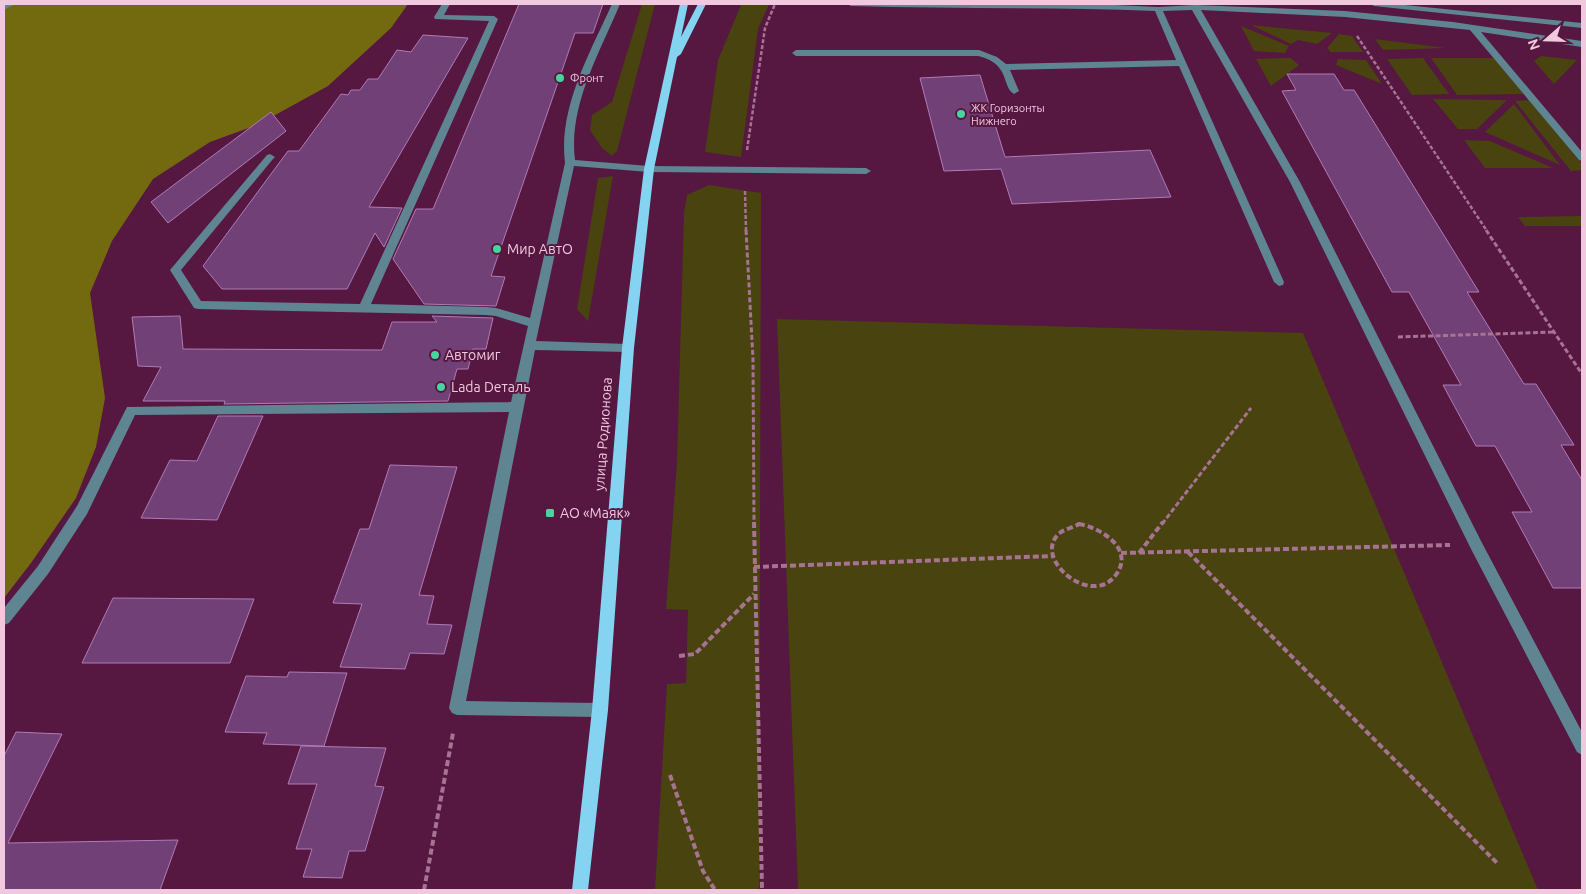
<svg xmlns="http://www.w3.org/2000/svg" width="1586" height="894" font-family="Ubuntu,sans-serif">
  <style>
    .green { fill: #48430f }
    .forest { fill: #736a10 }
    .building { fill: #714076; stroke: #b17bb6 }
    .lines { fill: none; stroke-linecap: round; stroke-linejoin: round }
    .path-far2 { stroke: #a67393; stroke-width: 2.5; stroke-dasharray: 4 2; stroke-linecap: butt }
    .path-far1 { stroke: #a67393; stroke-width: 3; stroke-dasharray: 5 2.5; stroke-linecap: butt }
    .path { stroke: #a67393; stroke-width: 4; stroke-dasharray: 6 3; stroke-linecap: butt }
    .minor { fill: #5f8492; fill-rule: evenodd }
    .major { fill: #84d3f1; fill-rule: evenodd }
    .poi-dot { fill: #47d49e; stroke: #561741; stroke-width: 2 }
    .labels { text-anchor: middle; dominant-baseline: central; stroke-width: 4; stroke-linejoin: round; paint-order: stroke }
    .far-poi-label { font-size: 11px; fill: #f0c9df; stroke: #561741; text-anchor: start }
    .poi-label { font-size: 14px; fill: #f0c9df; stroke: #561741; text-anchor: start }
    .street-label { font-size: 14px; fill: #f0c9df; stroke: #561741 }
  </style>
  <rect width="100%" height="100%" fill="#561741"/>
  <!-- green -->
  <path class="green" d="M642 4H655L617 151 612 156 602 148 590 130 592 115 612 102Z
    M769 4 758 29 741 157 705 152 718 60 741 5Z
    M1251 25 1332 33 1317 44 1298 40 1291 44Z
    M1241 26 1289 46 1285 53 1254 51Z
    M1339 34 1352 36 1363 52H1331L1327 48Z
    M1375 39 1446 48 1383 50Z
    M1541 56 1577 60 1554 84 1534 61Z
    M1291 58 1299 65 1271 86 1256 59Z
    M1423 58 1449 94 1412 95 1387 59Z
    M1431 58H1494L1524 94 1457 95Z
    M1338 59 1366 60 1382 84 1336 65Z
    M1433 99 1507 100 1477 129H1458Z
    M1530 100 1582 164V170L1571 171 1515 101Z
    M1514 104 1560 165 1485 132Z
    M1464 140 1490 141 1553 168H1485Z
    M613 176 588 321 577 309 598 178Z
    M709 185 761 193 759 890H655L667 684 686 683 688 610 666 609 677 462 684 213 687 195Z
    M1582 216V226H1525L1518 217Z
    M777 319 1303 333 1538 890H798Z"/>
  <!-- forest -->
  <path class="forest" d="M4 4H408L391 28 328 86 257 125 210 142 153 179 112 241 90 293 105 398 96 447 76 498 31 563 4 598Z"/>
  <!-- building -->
  <path class="building" d="M519 4H603L593 33H575L491 276 505 277 496 306 424 304 393 259 416 209H433Z
    M423 35 468 38 369 207 402 208 384 247 375 233 347 289H222L203 266 288 151H299L341 94 348 95 351 90H360L368 79H378L397 50 411 52Z
    M1287 74H1334L1344 90H1354L1479 292H1467L1524 384H1536L1574 445H1561L1582 480V588H1553L1512 512H1532L1495 446H1476L1443 385H1461L1409 292H1392L1282 91 1296 90Z
    M980 75 1005 157 1150 150 1171 197 1012 204 1001 169 944 171 920 78Z
    M271 112 286 131 168 223 151 202Z
    M180 316 183 349 382 350 392 322H437L432 316 493 318 486 349H473L468 369H457L448 401 224 404 225 401H143L161 367 138 366 132 317Z
    M218 416H263L217 520 141 518 170 460 197 461Z
    M390 465 457 467 419 595 434 596 427 624 452 625 444 654 410 653 405 669 340 667 362 604 333 603 360 529H369Z
    M113 598 254 599 230 663H82Z
    M289 672 347 673 324 746 263 744 267 733 225 732 246 676 287 677Z
    M16 732 62 734 8 843 178 840 160 890H4V756Z
    M301 746 386 748 375 786 384 787 365 851H349L342 878 303 877 312 849H296L317 784H288Z"/>
  <g class="lines">
    <!-- path-far2 -->
    <path class="path-far2" d="M1357 36 1487 231
      M747 150 765 28 775 4
      M745 191 746 231"/>
    <!-- path-far1 -->
    <path class="path-far1" d="M746 230 753 359 754 524
      M1486 230 1582 374
      M1398 337 1554 332
      M1162 524 1251 408"/>
    <!-- path -->
    <path class="path" d="M754 522 762 890
      M1079 524C1102 528 1136 550 1115 576 1090 608 1029 556 1061 532 1066 529 1074 527 1079 524Z
      M1188 552 1498 864
      M1121 553 1450 545
      M1139 553 1163 522
      M754 567 1052 556
      M679 656 695 654 754 594
      M670 775 703 871 715 890
      M424 890 453 733"/>
    <!-- minor -->
    <path class="minor" d="M5 4H15L4 10Z
      M442 4H450L444 15 494 16 498 19 371 304 486 307 496 308 530 318 565 163C558 108 590 53 612 4H620C600 52 568 106 575 160L649 166 866 168 871 171 866 174 649 172 574 166 536 341 628 344 634 348 628 352 535 350 466 701 600 703 605 705 608 710 605 715 600 717 457 715 452 713 449 708 509 412 135 415 87 514 48 574 9 623 4 625V608L38 566 77 506 127 407 511 402 528 326 496 316 486 315 198 309 194 308 170 270 267 155 270 154 275 157 273 159 181 270 201 301 360 304 489 21 435 19 434 17Z
      M847 4H1094L1158 7 1195 5 1345 11 1453 22 1582 41V47L1481 32 1582 152V161L1579 160 1470 30 1345 17 1201 10 1300 182 1481 541 1582 732V755L1577 752 1471 549 1290 182 1192 10 1163 11 1284 282 1283 285 1279 286 1274 282 1179 66 1010 70 1019 91 1014 94C1006 90 1006 76 1000 69 995 61 986 58 978 56H796L792 53 796 50H979L997 57 1006 64 1176 60 1155 11C1054 7 952 9 851 6Z
      M1370 4H1395L1582 23V28L1374 6Z"/>
    <!-- major -->
    <path class="major" d="M680 4H688L681 37 698 4H706L681 54 677 57 654 169 634 348 608 710 588 890H572L592 710 622 348 644 169Z"/>
  </g>
  <!-- markers -->
  <g class="poi-dot">
    <circle cx="560" cy="78" r="5"/>
    <circle cx="961" cy="114" r="5"/>
    <circle cx="497" cy="249" r="5"/>
    <circle cx="435" cy="355" r="5"/>
    <circle cx="441" cy="387" r="5"/>
    <rect x="545" y="508" width="10" height="10" rx="2.5"/>
  </g>
  <g class="labels">
    <!-- far-poi labels -->
    <g class="far-poi-label">
      <text x="570" y="78">Фронт</text>
      <text x="971" y="108">ЖК Горизонты<tspan x="971" dy="13">Нижнего</tspan></text>
    </g>
    <!-- poi labels -->
    <g class="poi-label">
      <text x="507" y="249">Мир АвтО</text>
      <text x="445" y="355">Автомиг</text>
      <text x="451" y="387">Lada Dеталь</text>
      <text x="560" y="513">АО «Маяк»</text>
    </g>
    <!-- street labels -->
    <g class="street-label">
      <text transform="translate(603 434) rotate(-86)">улица Родионова</text>
    </g>
  </g>
  <!-- border -->
  <rect width="1586" height="894" fill="none" stroke="#f0c9df" stroke-width="10"/>
  <!-- north arrow -->
  <g transform="translate(1546 40) rotate(250)" stroke="#561741" stroke-width="4" paint-order="stroke">
  <path d="M0-4L9 19L0 12L-9 19Z" fill="#f0c9df"/>
  <text y="-8" font-size="14" font-weight="bold" text-anchor="middle" fill="#f0c9df">N</text>
  </g>
</svg>
